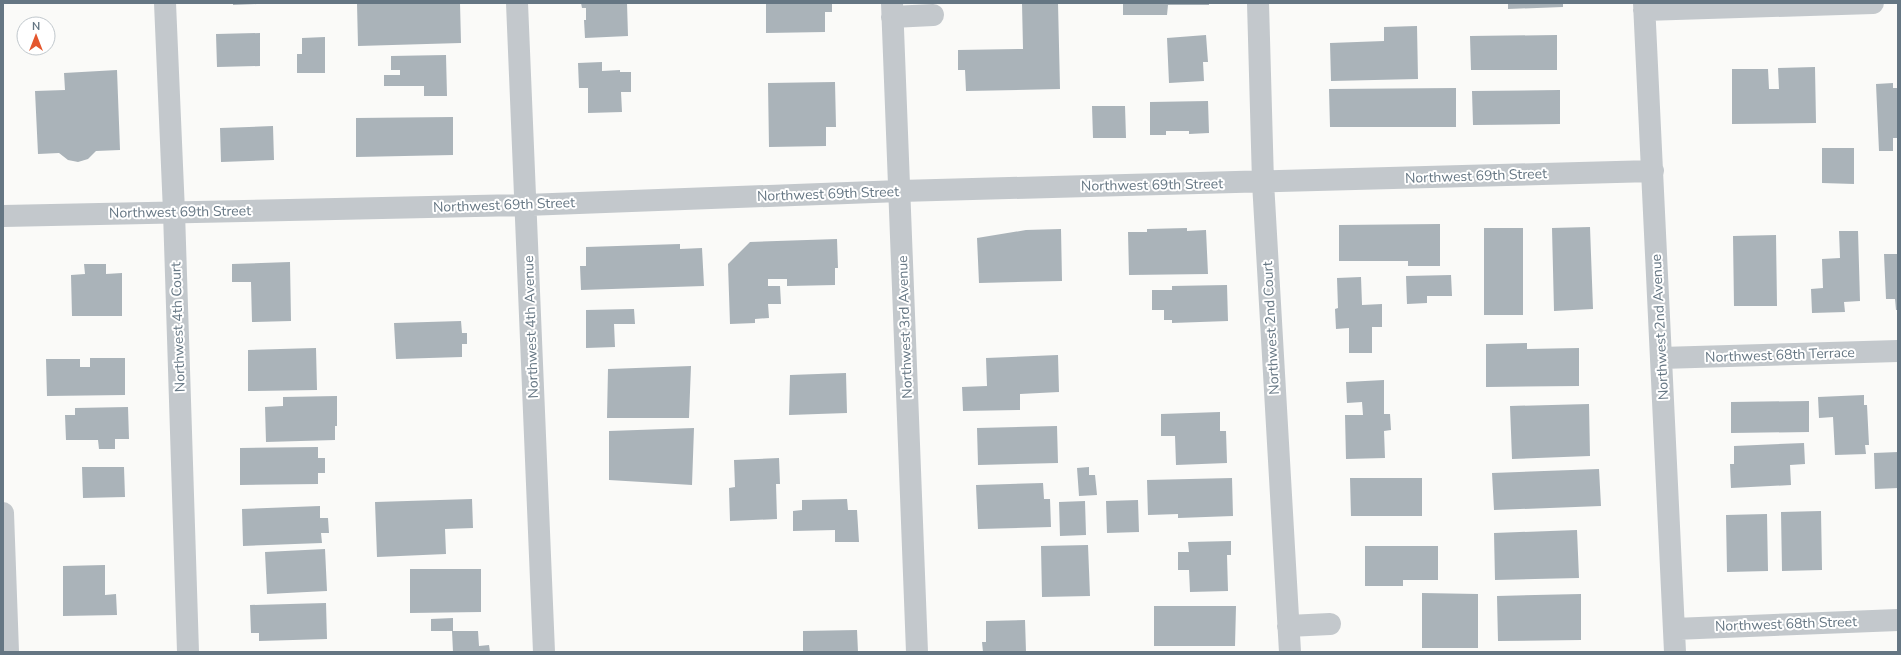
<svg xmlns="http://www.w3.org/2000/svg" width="1901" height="655" font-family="'Nunito Sans',sans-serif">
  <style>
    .building { fill: #aab3b9 }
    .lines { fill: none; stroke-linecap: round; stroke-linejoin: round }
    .minor { stroke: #c3c8cc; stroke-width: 22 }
    .labels { text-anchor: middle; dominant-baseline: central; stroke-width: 4; stroke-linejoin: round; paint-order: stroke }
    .street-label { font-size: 14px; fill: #657683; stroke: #fff }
  </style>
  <rect width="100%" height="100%" fill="#fafaf8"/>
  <!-- building -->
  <path class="building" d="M233 3H257V4L233 5Z
    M357 3H460L461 43 358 46Z
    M581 3H627L628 36 585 38 584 20H586V8H582Z
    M766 3H832V12H825V32L766 33Z
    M1022 3H1058L1060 89 966 91 965 70H958V50L1023 49Z
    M1123 3H1209V5H1168L1167 15H1123Z
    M1508 3H1563V7L1508 9Z
    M1417 26 1418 79 1331 81 1330 43 1384 41V27Z
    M260 33V66L217 67 216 34Z
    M1206 35 1208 62H1203L1204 81 1169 83 1167 38Z
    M1557 35V70H1471L1470 36Z
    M325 37V73H297V54H302V38Z
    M446 55 447 96H424V86H384V75H400V70H391V56Z
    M602 62V71L620 70V72H631V92H621L622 112 588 113V88H579L578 63Z
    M1815 67 1816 123 1732 124V69H1768L1769 89H1779L1778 68Z
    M117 70 120 150 96 151 88 159 78 162 68 160 59 153 38 154 35 91 65 90 64 73Z
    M835 82 836 127H826V146L769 147 768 83Z
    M1893 83V88H1898V138H1893V151H1879L1876 84Z
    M1456 88V127H1330L1329 89Z
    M1560 90V124L1473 125 1472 91Z
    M1208 101 1209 133 1189 134V131H1166V135H1150V102Z
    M1092 106H1125L1126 138H1093Z
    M453 117V155L356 157V118Z
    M273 126 274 160 221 162 220 128Z
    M1822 148H1854V184L1822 183Z
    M1440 224V266H1408V261H1339V225Z
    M1590 227 1593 309 1554 311 1552 228Z
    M1187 228V231L1206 230 1208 274 1129 275 1128 232H1147V229Z
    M1484 228H1523V315H1484Z
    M1061 229 1062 281 979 283 977 238 1026 230Z
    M1839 231H1858L1860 301 1844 302 1845 312 1812 313 1811 289 1823 288 1822 259 1840 258Z
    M1776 235 1777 306H1734L1733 236Z
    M837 239 838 268H835V285L787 286V279H768V286H780L781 304H768L769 318 755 319V323L730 324 728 264 750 242Z
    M680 244V249L702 248 704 286 581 290 580 266H586V247Z
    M1884 254H1898V310H1896L1895 299H1886Z
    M290 262 291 321 252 322 251 282H232V264Z
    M84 264H106V274L122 273V316H72L71 275 85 274Z
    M1451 275 1452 296H1427V303L1407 304 1406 276Z
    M1361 277 1362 305 1382 304V327H1372V353H1349V328L1336 329 1335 309 1338 308 1337 278Z
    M1227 285 1228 321 1172 323V320H1164V310H1152V290H1172V286Z
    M634 309 635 324H614L615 347 586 348V310Z
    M461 321 462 333H467V344H462V357L396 359 394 323Z
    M1527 343V349L1579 348V386L1486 387V344Z
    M316 348 317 390 248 391V350Z
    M1058 355 1059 392 1020 394V410L963 411 962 387 987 386 986 358Z
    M90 358H125V395L47 396 46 359H80V367H90Z
    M691 366 689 418H607L608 369Z
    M846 373 847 413 789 415 790 375Z
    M1384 380V414H1390L1391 430 1384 431 1385 458 1346 459 1345 415H1363L1362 402 1347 403 1346 382Z
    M1864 395V405H1867L1869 445H1865L1866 454 1835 455 1833 417 1819 418 1818 397Z
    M337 396V426H335V440L266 442 265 407 283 406V397Z
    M1809 401V432L1731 433V402Z
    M1589 404 1590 456 1512 459 1510 406Z
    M128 407 129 439H115V449H99L98 440H66L65 415H75V408Z
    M1220 412V431H1226L1227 463 1176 465 1175 436H1161V414Z
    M1057 426 1058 463 978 465 977 428Z
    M694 428 692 485 609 480V431Z
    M1804 443 1805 464 1790 465 1791 485 1731 488 1730 464H1734V446Z
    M318 447V458H325V473H318V484L240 485V448Z
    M1898 452V488L1875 489 1874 453Z
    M779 458 780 484H776L777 519 730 521 729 488 735 487 734 460Z
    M82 467H124L125 497 83 498Z
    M1089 467V475H1095L1097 495 1079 496 1077 468Z
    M1599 469 1601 506 1494 510 1492 473Z
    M1232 478 1233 516 1178 518V514L1148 515 1147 480Z
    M1350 478H1422V516H1351Z
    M1043 483 1044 499H1050L1051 527 978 529 976 485Z
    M472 499 473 528 445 529 446 554 377 557 375 502Z
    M847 499 848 510H857L859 542H835V530L793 531V511L802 510V500Z
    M1138 500 1139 532 1107 533 1106 501Z
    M1085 501 1086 535 1060 536 1059 502Z
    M320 506V518H328L329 533H321L322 543 243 546 242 509Z
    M1821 511 1822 570 1782 571 1781 512Z
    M1767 514 1768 571 1727 572 1726 515Z
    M1577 530 1579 578 1495 580 1494 533Z
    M1231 541V555H1227L1228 591 1190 592 1189 570H1178V552H1189L1188 542Z
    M1088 545 1090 596 1042 597 1041 546Z
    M1365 546H1438V580H1403V586H1365Z
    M325 549 327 591 267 594 265 552Z
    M105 565V595L116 594 117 615 63 616V566Z
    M410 569H481V612L410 613Z
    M1422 593 1478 594V648H1422Z
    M1581 594V640L1498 641 1497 596Z
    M326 603 327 639 259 641V633H251L250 605Z
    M1154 606H1236L1235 646H1154Z
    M453 618V631H431V619Z
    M1025 620 1026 652H983L982 642H986V621Z
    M857 630 858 652H803V631Z
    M452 631H478L479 646 489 645 490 652H453Z"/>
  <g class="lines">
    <!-- minor -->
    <path class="minor" d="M165 3 174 212 188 652
      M517 3 544 652
      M892 3 917 652
      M1258 3 1263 182 1290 652
      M1644 3 1675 652
      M1644 10 1873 3
      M892 17 933 15
      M3 216 526 205 900 191 1653 171
      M1661 358 1898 351
      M3 513 8 652
      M1288 626 1330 624
      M1674 629 1898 620"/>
  </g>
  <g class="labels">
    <!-- street labels -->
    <g class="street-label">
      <text transform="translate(1476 176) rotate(-2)">Northwest 69th Street</text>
      <text transform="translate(1152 185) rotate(-1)">Northwest 69th Street</text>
      <text transform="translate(828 194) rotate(-2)">Northwest 69th Street</text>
      <text transform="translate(504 205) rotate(-2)">Northwest 69th Street</text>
      <text transform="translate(180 212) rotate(-1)">Northwest 69th Street</text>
      <text transform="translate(178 327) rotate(-92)">Northwest 4th Court</text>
      <text transform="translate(531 327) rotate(-92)">Northwest 4th Avenue</text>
      <text transform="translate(905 327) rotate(-92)">Northwest 3rd Avenue</text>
      <text transform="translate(1660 327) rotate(-93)">Northwest 2nd Avenue</text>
      <text transform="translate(1271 328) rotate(-93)">Northwest 2nd Court</text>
      <text transform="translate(1780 355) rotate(-2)">Northwest 68th Terrace</text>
      <text transform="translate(1786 624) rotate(-2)">Northwest 68th Street</text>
    </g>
  </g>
  <!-- border -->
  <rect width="1901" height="655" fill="none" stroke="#657683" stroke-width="8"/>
  <!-- north arrow -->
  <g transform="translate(36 36)"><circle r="19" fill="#ffffff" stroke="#c1c8cd"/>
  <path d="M0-3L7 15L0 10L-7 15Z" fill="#e4572e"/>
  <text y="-6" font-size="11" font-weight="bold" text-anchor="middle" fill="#657683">N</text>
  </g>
</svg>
